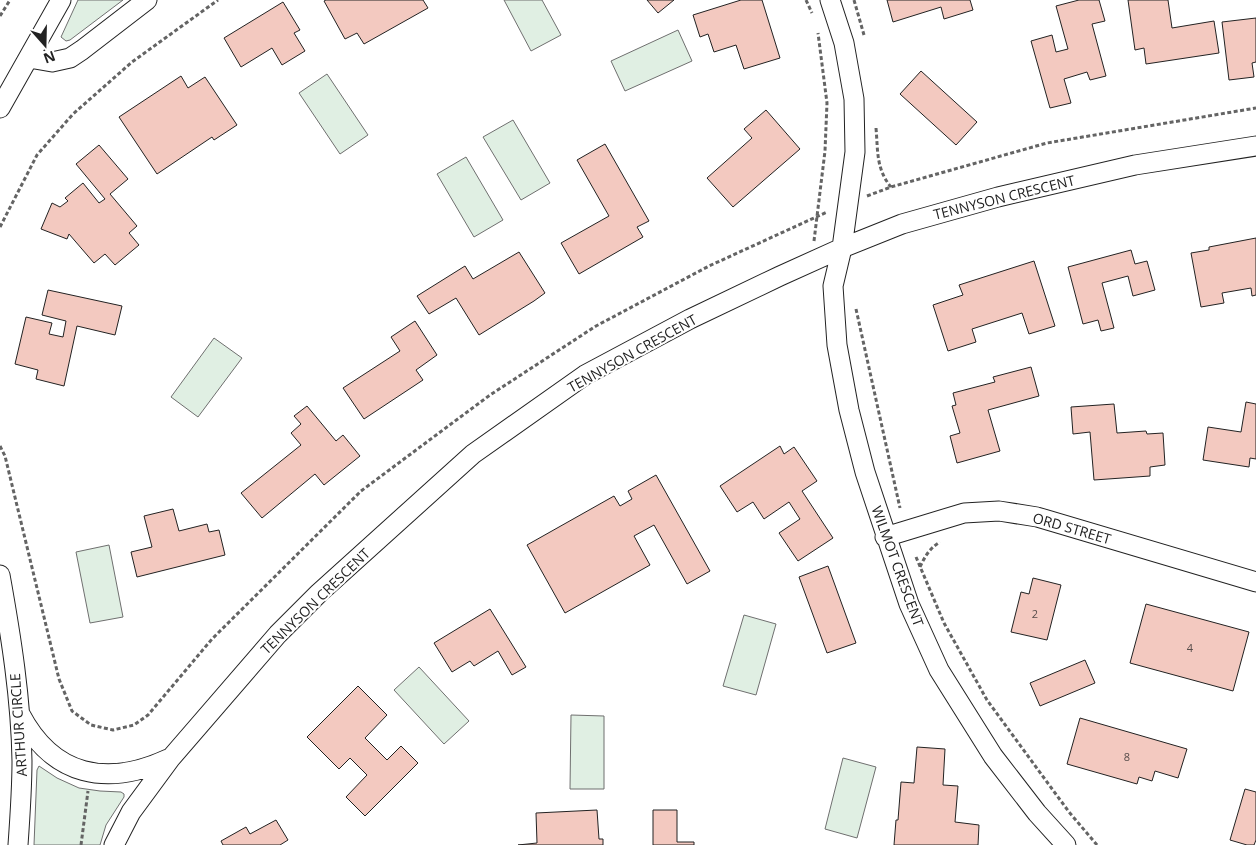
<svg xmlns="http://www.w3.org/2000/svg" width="1256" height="845" font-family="'Open Sans',sans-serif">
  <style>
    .green { fill: #e0efe3; stroke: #6f6f6f }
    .building { fill: #f3c9c0; stroke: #222 }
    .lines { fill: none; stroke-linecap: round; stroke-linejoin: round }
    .minor-casing { stroke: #222; stroke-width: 21 }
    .path { stroke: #646464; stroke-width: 3; stroke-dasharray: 4 2.5; stroke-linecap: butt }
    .minor { stroke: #fff; stroke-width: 19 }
    .labels { text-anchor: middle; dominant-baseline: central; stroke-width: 4; stroke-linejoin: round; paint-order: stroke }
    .number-label { font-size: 11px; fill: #564c4a }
    .street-label { font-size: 14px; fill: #222; stroke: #fff }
  </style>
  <rect width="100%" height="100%" fill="#fff"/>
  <!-- green -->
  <path class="green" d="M78 0H123L70 40 66 41 61 37Z
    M504 0H542L561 35 531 51Z
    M678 30 692 61 625 91 611 61Z
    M327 74 368 135 340 154 299 93Z
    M513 120 550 183 521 200 483 137Z
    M466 157 503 220 474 237 437 174Z
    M214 338 242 358 198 417 171 397Z
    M109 545 123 617 90 623 76 552Z
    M744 615 776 624 756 695 723 686Z
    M419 667 469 721 444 744 394 690Z
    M571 715 604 716V789H570Z
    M843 758 876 767 857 838 825 829Z
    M39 766 57 778 79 788 100 791 121 792 124 794V797L106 825 100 845H34L37 770Z"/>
  <!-- building -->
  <path class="building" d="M326 0H423L428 8 364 44 357 33 345 39 324 1Z
    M647 0H674L658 13Z
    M741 0H762L780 58 744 69 736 45 714 52 708 34 700 37 693 15Z
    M887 0H970L973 10 944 19 941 7 893 22Z
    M1079 0H1099L1105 21 1092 24 1106 76 1090 80 1087 72 1064 79 1071 103 1050 108 1031 41 1052 35 1056 52 1068 49 1056 6Z
    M1128 0H1168L1172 28 1214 21 1219 53 1146 64 1144 48 1135 50Z
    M283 2 300 30 294 33 305 51 282 65 272 48 241 67 224 38Z
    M1256 18V62L1252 63 1254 77 1229 80 1222 22Z
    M921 71 977 122 956 145 900 94Z
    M181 76 188 88 205 77 237 125 214 140 212 137 157 174 119 117Z
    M766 110 800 149 733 207 707 178 752 138 744 129Z
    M605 144 649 221 637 227 643 237 579 274 561 243 609 216 577 160Z
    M99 145 128 179 110 194 137 226 129 233 139 245 115 265 105 254 94 263 69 234 67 239 41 229 52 203 60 207 68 201 65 198 83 183 99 203 105 199 76 164Z
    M1256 238V295L1252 296 1251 288 1222 293 1224 303 1201 307 1191 253 1209 250V247Z
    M1131 250 1135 264 1147 261 1155 290 1133 296 1128 276 1102 283 1114 328 1101 331 1098 320 1083 324 1068 267Z
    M519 252 545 293 534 301 479 335 456 298 429 314 417 296 465 266 473 279Z
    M1034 261 1055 326 1029 334 1022 313 972 329 976 342 948 351 933 305 963 295 959 285Z
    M48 290 122 306 115 335 77 326 64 386 36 379 38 370 15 364 26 317 52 323 49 334 63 337 66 321 42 315Z
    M415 321 437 355 416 370 423 380 364 419 343 388 400 351 391 337Z
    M1031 367 1039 396 988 410 1000 451 957 463 950 436 960 433 952 406 956 405 953 393 995 382 993 377Z
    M1246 402 1256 404V459L1250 458 1249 467 1203 460 1208 427 1241 432Z
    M1114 404 1117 433 1146 431 1147 434 1163 433 1165 465 1150 467V476L1094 480 1090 432 1073 434 1071 407Z
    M307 406 336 441 343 435 360 456 324 485 315 474 262 518 241 493 301 445 291 433 301 424 294 416Z
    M780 446 784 454 794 447 817 481 802 491 833 538 798 561 779 533 800 519 789 502 764 519 753 502 737 512 720 486Z
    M656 475 710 571 687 584 654 525 634 536 650 565 565 613 527 545 614 496 620 506 632 499 628 491Z
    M173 509 179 531 207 524 209 532 219 530 225 555 137 577 131 552 152 547 144 516Z
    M828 566 856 643 827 653 799 577Z
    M1033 578 1061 585 1047 640 1011 632 1021 592 1029 594Z
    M1146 604 1249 632 1233 691 1130 663Z
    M490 609 526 667 512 675 498 651 474 666 470 661 452 672 434 643Z
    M1085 660 1095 683 1040 706 1030 683Z
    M358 686 387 715 365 738 387 760 401 746 418 763 365 816 346 797 367 775 350 758 339 769 307 737Z
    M1080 718 1187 749 1178 778 1155 771 1152 781 1139 777 1137 784 1067 764Z
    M917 747 945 749 943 785 958 786 955 822 979 825 978 845H894L896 820H898L901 782 914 783Z
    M1245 789 1256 792V840L1254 845H1247L1230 840Z
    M597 810 599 839H603V845H518L537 843 536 813Z
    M653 810H677V842H694V845H653Z
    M276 820 288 840 280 845H223L221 841 246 827 250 834Z"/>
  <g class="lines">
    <defs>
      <path id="minor" d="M830 0 844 43 854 99 855 152 842 248 833 286 837 345 849 410 865 472 909 604 939 670 993 756 1037 813 1066 845
        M29 58 52 62 70 58 82 50 147 0
        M0 108 61 0
        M885 537 964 513 999 511 1037 517 1256 582
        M0 575C11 636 21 699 22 761 22 789 20 817 18 845
        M20 714C53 777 107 787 168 759
        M114 845 131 812 170 759 278 634 319 593 473 454 585 375 690 319 780 276 842 248 902 224 998 197 1135 165 1256 146"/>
    </defs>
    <!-- minor casing -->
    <use href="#minor" class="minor-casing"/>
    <!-- path -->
    <path class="path" d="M806 0 812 13
      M854 0 864 35
      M0 16 10 0
      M876 128C878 151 876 169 891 187
      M867 196 891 187 1047 143 1256 108
      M0 227 37 155 73 114 132 62 218 0
      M814 241 825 151 827 103 818 33
      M856 309 900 508
      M0 446 5 456 59 679 72 711 91 725 113 730 134 725 148 715 212 639 361 491 490 395 596 326 709 266 827 212
      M916 557 944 623 987 700 1069 812 1097 845
      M920 567C925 556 930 548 940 542
      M81 845 88 791"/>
    <!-- minor -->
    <use href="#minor" class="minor"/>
  </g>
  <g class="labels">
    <!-- number labels -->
    <g class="number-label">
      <text x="1035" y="613">2</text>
      <text x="1190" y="647">4</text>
      <text x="1127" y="756">8</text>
    </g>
    <!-- street labels -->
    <g class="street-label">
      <text transform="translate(1004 197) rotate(-14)">TENNYSON CRESCENT</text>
      <text transform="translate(632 353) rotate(-29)">TENNYSON CRESCENT</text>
      <text transform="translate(1072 528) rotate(16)">ORD STREET</text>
      <text transform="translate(898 566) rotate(70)">WILMOT CRESCENT</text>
      <text transform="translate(315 601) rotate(-44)">TENNYSON CRESCENT</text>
      <text transform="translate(18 725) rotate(-94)">ARTHUR CIRCLE</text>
    </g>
  </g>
  <!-- north arrow -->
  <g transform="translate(45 45) rotate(160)" stroke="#ffffff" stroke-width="4" paint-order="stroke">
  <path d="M0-4L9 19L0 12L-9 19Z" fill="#222222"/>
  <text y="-8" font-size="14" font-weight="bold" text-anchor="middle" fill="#222222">N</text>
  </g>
</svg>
